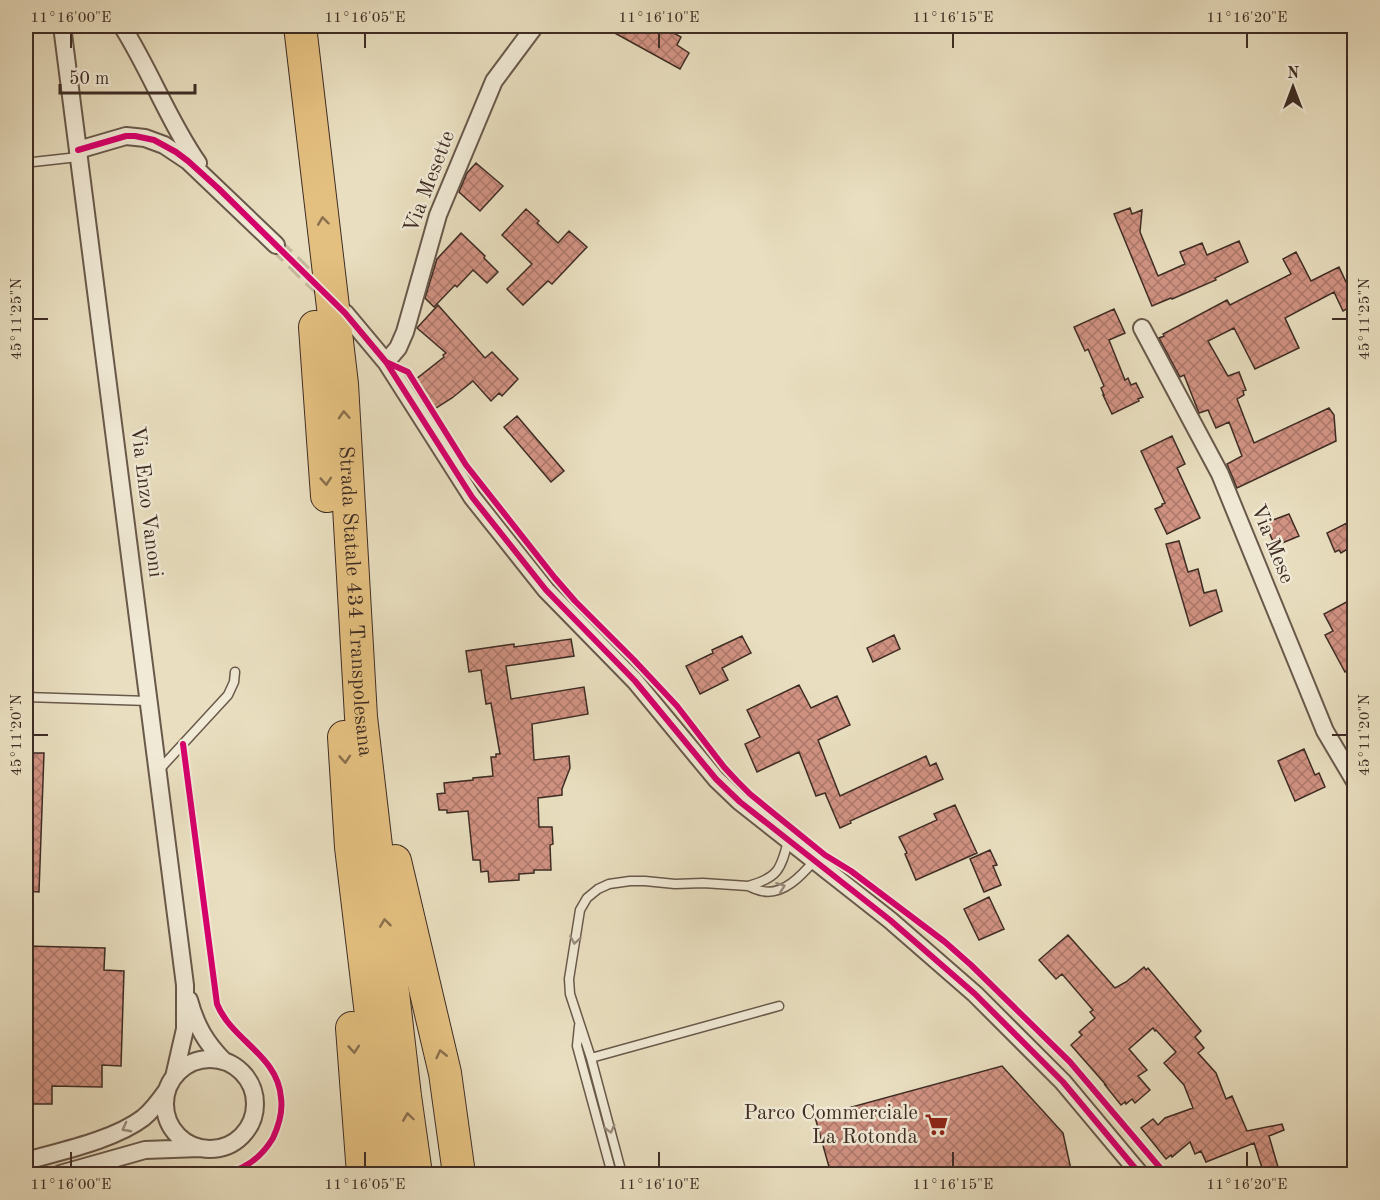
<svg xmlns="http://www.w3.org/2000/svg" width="1380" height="1200" font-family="'Old Standard TT',serif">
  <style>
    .building { fill: url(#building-cross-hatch); stroke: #3e2c24; stroke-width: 1.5 }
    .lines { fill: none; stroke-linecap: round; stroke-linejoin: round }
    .street-tunnel { stroke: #c7bba1; stroke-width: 16; stroke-dasharray: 16 8; stroke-linecap: butt }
    .lane-casing { stroke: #69594b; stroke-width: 11 }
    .street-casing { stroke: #69594b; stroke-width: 20 }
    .highway-casing { stroke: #3e2c24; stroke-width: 34 }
    .lane { stroke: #f1ead6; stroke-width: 8 }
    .street { stroke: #f1ead6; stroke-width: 16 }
    .highway { stroke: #e4c080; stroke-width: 32 }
    .cycleway-casing { stroke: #f1ead6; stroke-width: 10 }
    .cycleway { stroke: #d6006c; stroke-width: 6 }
    .oneway { stroke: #896f4d }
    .oneway2 { stroke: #988b7d }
    .ticks { fill: none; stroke: #3e2c24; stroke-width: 2 }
    .labels { text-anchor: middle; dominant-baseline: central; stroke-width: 5; stroke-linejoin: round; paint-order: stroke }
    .street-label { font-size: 21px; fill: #3e2c24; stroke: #f1ead6 }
    .poi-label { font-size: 21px; fill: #3e2c24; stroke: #f1ead6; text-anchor: end }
    .neatline { fill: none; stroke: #3e2c24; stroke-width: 2 }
    .ticks-label { font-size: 15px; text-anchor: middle; fill: #3e2c24 }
  </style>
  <defs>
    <pattern id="building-cross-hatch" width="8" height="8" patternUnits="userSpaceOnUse" patternTransform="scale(1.5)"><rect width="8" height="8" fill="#d29383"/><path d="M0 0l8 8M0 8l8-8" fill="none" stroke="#ac786b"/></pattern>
  </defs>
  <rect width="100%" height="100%" fill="#e9dfc0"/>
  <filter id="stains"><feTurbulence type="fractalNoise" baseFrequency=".00333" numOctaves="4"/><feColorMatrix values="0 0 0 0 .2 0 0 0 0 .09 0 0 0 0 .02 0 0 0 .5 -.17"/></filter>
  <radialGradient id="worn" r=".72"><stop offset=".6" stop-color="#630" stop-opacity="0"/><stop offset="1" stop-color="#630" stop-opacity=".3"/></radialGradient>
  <!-- building -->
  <path class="building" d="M602 26H661L681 37 677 45 689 53 680 69Z
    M476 163 503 186 480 211 459 192 467 173Z
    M1130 208 1132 214 1142 210 1140 232 1158 276 1185 264 1180 252 1202 243 1207 255 1239 241 1248 262 1215 278 1216 280 1172 299 1171 298 1152 306 1114 214Z
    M526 209 539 221 537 223 558 243 569 231 587 247 552 284 548 281 523 305 507 289 532 264 502 235Z
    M461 233 485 256 484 258 498 272 487 283 473 270 457 287 455 285 434 307 425 298 437 259Z
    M1296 252 1311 281 1339 267 1347 284 1354 281V305L1343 311 1334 292 1285 318 1299 348 1255 369 1234 328 1208 341 1228 376 1239 372 1246 390 1243 391 1244 395 1237 399 1254 443 1329 408 1334 415 1336 441 1237 488 1227 464 1242 456 1229 422 1216 428 1208 410 1199 413 1184 375 1180 377 1159 338 1164 336 1163 334 1227 300 1230 305 1291 274 1283 259Z
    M438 305 485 358 492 352 518 379 502 396 499 393 491 401 473 381 452 398 433 410 422 389 415 380 444 357 443 355 446 353 417 328Z
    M1114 309 1125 333 1109 340 1125 380 1128 378 1131 385 1136 383 1143 397 1138 399 1139 401 1112 414 1103 395H1104L1101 388 1104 386 1088 349 1085 351 1074 327Z
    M517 416 564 471 551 482 504 427Z
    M1172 436 1185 464 1177 468 1200 518 1167 534 1155 509 1162 506V504L1165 503 1141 451Z
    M1289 514 1299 536 1275 546 1265 523Z
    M1347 523 1354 539V545L1341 553 1339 550 1335 552 1327 533Z
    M1179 541 1188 572 1198 569 1204 593 1216 590 1222 611 1190 626 1166 544Z
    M1354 598V667L1345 672 1325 635 1333 631 1324 614Z
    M894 635 900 649 873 662 867 648Z
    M742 636 751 653 722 668 728 680 700 694 686 666 713 653 712 650Z
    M571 639 574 656 506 666 511 699 584 687 588 714 532 724 534 760 569 756 570 768 562 789V795L538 798 539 827H552L553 844 550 845 551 870H534V873L519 874V880L489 882 488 871 481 872 480 860H473L468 811 447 813V810H439L437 794 445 793 444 783 473 780V778L493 776 491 757H496V754H500L491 703 486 704 481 670 469 672 466 651 514 644V647Z
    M799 685 811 708 837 696 850 725 818 740 840 796 926 756 930 766 936 763 943 779 850 821 851 823 840 828 825 793 816 796 799 752 757 772 745 744 760 737 747 710Z
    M1304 749 1315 775 1319 773 1325 787 1295 801 1278 761Z
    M26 753H44L39 892 26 891Z
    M955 805 977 853 916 880 905 854 907 853 899 837 937 820 934 814Z
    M990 850 997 865 993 866 1001 885 984 892 970 859Z
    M989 897 1004 929 979 940 964 909Z
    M1068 935 1115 988 1126 982 1144 967 1146 970 1148 968 1201 1031 1195 1037 1204 1048 1198 1053 1216 1073 1226 1099 1232 1096 1247 1131 1282 1124 1284 1130 1269 1136 1280 1174H1264L1254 1143 1206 1162 1201 1151 1195 1154 1190 1142 1172 1157 1171 1155 1166 1159 1141 1128 1153 1119 1158 1125 1165 1118 1193 1108 1184 1085 1164 1063 1176 1052 1156 1030 1155 1031 1153 1028 1129 1049 1147 1070 1138 1076 1150 1090 1135 1103 1132 1099 1126 1104 1125 1102 1121 1105 1105 1085H1106L1071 1045 1082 1035 1079 1032 1095 1018 1090 1012 1093 1010 1062 974 1056 979 1039 960Z
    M26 946 105 948 104 970 124 971 121 1066 102 1065V1087L52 1086V1104H26Z
    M1002 1066 1063 1133 1072 1174H831L815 1117Z"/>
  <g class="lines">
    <!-- street-tunnel -->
    <path class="street-tunnel" d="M276 245 329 297"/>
    <defs>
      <path id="lane" d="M26 161 33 162 78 157
        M26 697 148 701
        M158 771 228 695 234 682 235 672
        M788 841C781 869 778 878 748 886 753 888 757 890 762 891 783 896 802 875 814 861
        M579 1026 577 1046 612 1174
        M591 1058 779 1006
        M622 1174 591 1058 570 994 569 979 580 910 587 898 598 889 609 884 630 881H645L675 884 703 883 748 886"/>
      <path id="street" d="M62 26 185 985V1029L174 1077
        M122 26C150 70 168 120 198 163
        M78 150 126 136 145 138 164 145 188 161 276 245
        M345 313 386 362 472 497 546 590 635 681 716 779 740 802 890 920 975 994 1063 1082 1140 1174
        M1142 328 1220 474 1325 731 1354 780
        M386 362 398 348 405 332 438 215 494 81 535 26
        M189 1000C196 1026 206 1043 224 1061
        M165 1104a45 45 0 1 1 90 0a45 45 0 1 1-90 0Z
        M26 1161C61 1151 114 1140 143 1118 153 1110 160 1100 167 1090
        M60 1174 145 1150 200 1148"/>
      <g id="highway">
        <path id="s1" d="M300 26 342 384 361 717 405 1096 416 1174"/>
        <path d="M315 327 327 496"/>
        <path d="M344 737 351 847 390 1174"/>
        <path d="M395 861 445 1073 459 1174"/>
        <path d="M352 1028 363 1174"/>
      </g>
    </defs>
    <!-- lane casing -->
    <use href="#lane" class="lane-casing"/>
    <!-- street casing -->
    <use href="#street" class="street-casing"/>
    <!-- highway casing -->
    <use href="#highway" class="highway-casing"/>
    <!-- lane -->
    <use href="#lane" class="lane"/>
    <!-- street -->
    <use href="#street" class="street"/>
    <!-- highway -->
    <use href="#highway" class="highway"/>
    <defs>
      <path id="cycleway" d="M78 150 126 136H135L154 140 176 152 188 161 219 189 345 313 386 362 472 497 546 590 635 681 716 779 740 802 890 920 975 994 1063 1082 1140 1174
        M386 362 408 372 466 465 555 578 575 601 634 660 677 706 724 767 737 781 750 794 825 855 851 871 945 942 971 965 1070 1062 1162 1170 1164 1174
        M183 744 217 1004C232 1041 278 1055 281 1098 283 1112 279 1125 273 1138 261 1158 245 1170 222 1174"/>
    </defs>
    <!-- cycleway casing -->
    <use href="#cycleway" class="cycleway-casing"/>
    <!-- cycleway -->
    <use href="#cycleway" class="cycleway"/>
  </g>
  <!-- one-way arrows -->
  <defs><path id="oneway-chevron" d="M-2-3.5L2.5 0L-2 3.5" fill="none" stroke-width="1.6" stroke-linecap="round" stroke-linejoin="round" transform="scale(1.5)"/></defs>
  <g class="oneway">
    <use href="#oneway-chevron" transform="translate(323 221) rotate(-97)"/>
    <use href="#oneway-chevron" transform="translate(344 415) rotate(-93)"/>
    <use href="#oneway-chevron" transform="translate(326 481) rotate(86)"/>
    <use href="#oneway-chevron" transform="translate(345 759) rotate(86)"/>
    <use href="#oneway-chevron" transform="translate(385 923) rotate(-97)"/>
    <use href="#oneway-chevron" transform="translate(354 1049) rotate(86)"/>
    <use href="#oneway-chevron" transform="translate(441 1054) rotate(-103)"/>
    <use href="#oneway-chevron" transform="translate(408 1117) rotate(-98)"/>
  </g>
  <g class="oneway2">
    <use href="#oneway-chevron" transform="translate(781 887) rotate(-21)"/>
    <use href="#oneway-chevron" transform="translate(575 940) rotate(100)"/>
    <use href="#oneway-chevron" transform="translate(126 1128) rotate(152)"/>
    <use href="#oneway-chevron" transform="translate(610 1129) rotate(75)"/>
  </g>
  <!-- ticks -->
  <path class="ticks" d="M71 33V48M365 33V48M659 33V48M953 33V48M1247 33V48M33 319H48M1332 319H1347M33 735H48M1332 735H1347M71 1152V1167M365 1152V1167M659 1152V1167M953 1152V1167M1247 1152V1167"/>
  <!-- icons -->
  <defs>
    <symbol id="supermarket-bare" viewBox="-9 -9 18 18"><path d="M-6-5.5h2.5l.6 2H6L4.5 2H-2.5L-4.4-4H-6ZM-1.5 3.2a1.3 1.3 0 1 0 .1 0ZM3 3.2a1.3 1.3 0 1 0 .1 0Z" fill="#8f2418" stroke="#f1ead6" stroke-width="2.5" paint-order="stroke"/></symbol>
  </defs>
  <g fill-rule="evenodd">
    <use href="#supermarket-bare" x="920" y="1108" width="33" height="33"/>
  </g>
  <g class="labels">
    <!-- street labels -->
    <g class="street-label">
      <text transform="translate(430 182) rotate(-69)">Via Mesette</text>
      <text transform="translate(146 502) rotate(83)">Via Enzo Vanoni</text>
      <text transform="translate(1272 544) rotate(68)">Via Mese</text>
      <text stroke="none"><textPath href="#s1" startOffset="578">Strada Statale 434 Transpolesana</textPath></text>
    </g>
    <!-- poi labels -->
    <g class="poi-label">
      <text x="918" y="1113">Parco Commerciale<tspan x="918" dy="24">La Rotonda</tspan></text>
    </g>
  </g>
  <!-- margin -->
  <rect width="1380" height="1200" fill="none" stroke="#e9dfc0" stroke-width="66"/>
  <!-- north arrow -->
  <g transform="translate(1293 87)" stroke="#f1ead6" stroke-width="4.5" paint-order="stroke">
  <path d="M0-4.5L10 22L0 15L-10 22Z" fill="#3e2c24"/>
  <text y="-9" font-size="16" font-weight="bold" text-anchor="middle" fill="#3e2c24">N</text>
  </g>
  <!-- scale -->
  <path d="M60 84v9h135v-9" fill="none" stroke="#3e2c24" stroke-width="3"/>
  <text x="69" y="84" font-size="18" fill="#3e2c24" stroke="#f1ead6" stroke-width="4.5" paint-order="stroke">50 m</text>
  <rect x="33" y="33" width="1314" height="1134" class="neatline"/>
  <g class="ticks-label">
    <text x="71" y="22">11°16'00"E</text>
    <text x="365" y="22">11°16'05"E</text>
    <text x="659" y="22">11°16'10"E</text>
    <text x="953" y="22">11°16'15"E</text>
    <text x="1247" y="22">11°16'20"E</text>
    <text transform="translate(16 319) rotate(-90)" y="5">45°11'25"N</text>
    <text transform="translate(1364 319) rotate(-90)" y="5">45°11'25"N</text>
    <text transform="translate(16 735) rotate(-90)" y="5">45°11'20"N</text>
    <text transform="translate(1364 735) rotate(-90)" y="5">45°11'20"N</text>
    <text x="71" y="1189">11°16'00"E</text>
    <text x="365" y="1189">11°16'05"E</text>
    <text x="659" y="1189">11°16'10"E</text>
    <text x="953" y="1189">11°16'15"E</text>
    <text x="1247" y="1189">11°16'20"E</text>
  </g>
  <rect width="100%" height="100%" filter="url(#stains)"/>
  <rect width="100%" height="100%" fill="url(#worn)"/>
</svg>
